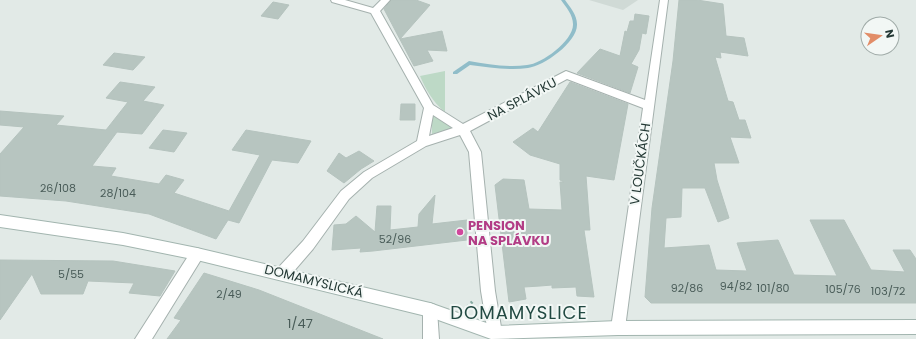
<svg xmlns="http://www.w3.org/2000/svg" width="916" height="339" font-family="Poppins,sans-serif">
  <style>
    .built { fill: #d0dad6 }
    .green { fill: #bdd9c6 }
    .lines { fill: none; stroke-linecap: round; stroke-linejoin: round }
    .stream { fill: #90bdc9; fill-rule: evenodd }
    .building { fill: #b7c5c0; stroke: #b5c3be }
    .street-casing { stroke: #a5b1ae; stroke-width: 2 }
    .secondary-casing { stroke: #a2b5af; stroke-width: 2 }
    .path { stroke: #86aaa1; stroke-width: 3; stroke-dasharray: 2 3.5; stroke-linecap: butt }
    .street { fill: #fff; fill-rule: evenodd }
    .secondary { fill: #fff; fill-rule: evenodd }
    .hotel-dot { fill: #d1479c; stroke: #f2f7f5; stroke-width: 1.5 }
    .labels { text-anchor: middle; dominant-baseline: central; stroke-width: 4; stroke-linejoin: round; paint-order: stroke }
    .number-label { font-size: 11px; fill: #495c58 }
    .street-label { font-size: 13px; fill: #243935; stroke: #f2f7f5 }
    .hotel-label { font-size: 13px; font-weight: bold; fill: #b23c85; stroke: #f2f7f5; text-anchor: start }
    .near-number-label { font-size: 13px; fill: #495c58 }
    .near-quarter-label { font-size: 18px; letter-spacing: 1px; fill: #224942; stroke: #f2f7f5 }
  </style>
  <rect width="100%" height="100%" fill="#e2eae7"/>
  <!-- built -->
  <path class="built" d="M589 0H638L623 10Z"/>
  <!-- green -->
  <path class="green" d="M445 71V112C433 102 426 90 420 76Z
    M434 116 453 126V128L432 134V118Z"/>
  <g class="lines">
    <!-- stream -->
    <path class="stream" d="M561 0H565C570 7 577 15 577 24 578 42 544 66 528 68 509 71 489 67 470 65L457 74H453V72L469 61C488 64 508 68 527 65 542 64 574 40 573 24 573 15 566 7 561 0Z"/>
  </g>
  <!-- building -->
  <path class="building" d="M391 0H416L430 5 400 39 442 31 447 51 427 50 433 61 414 66 384 9Z
    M679 0H697L723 4 726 36 744 38 748 56 720 52 721 58 715 57 728 101 733 102 739 120H745L751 138 730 137 739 163H714L717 180 729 218 718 222 705 188H682L681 217 666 218 664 248 709 245 716 270 747 271 737 243 778 240 794 275 837 276 810 220H844L871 270 905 272 893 250H910L916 259V303H651L645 297 652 208 673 61Z
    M273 2 289 5 278 19 261 16Z
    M635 14 649 16 646 34 642 33 639 50 631 64 638 67 630 93 577 73 600 49 620 56 625 31 627 32 630 21H634Z
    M114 53 145 57 133 70 103 65Z
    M120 82 155 87 143 101 164 105 142 134 117 132 92 166 116 168 111 176 159 184 166 175 184 180 174 193 229 211 260 155 232 150 246 130 311 141 298 163 272 160 239 223 228 220 216 239 149 214 66 201 0 196V154L24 127 0 125V111L64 116 56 125 106 130 128 102 106 98Z
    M570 82 628 104 614 180 586 176 590 230H584L594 297 577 296 576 287 552 288V285L540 286 524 287 526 299 509 302 495 185 503 179 524 180 529 209 562 210 560 182H564L560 180V164L530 155 513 142 533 128 538 132Z
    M401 104H415V120H400Z
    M163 130 187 133 174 152 149 148Z
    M359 151 374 161 361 169 344 183 327 171 339 153 346 158Z
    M435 195 432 224 467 220V240L373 251 360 252 361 248 332 250 334 225 346 224 356 216 375 232 377 206H391L390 230 418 227 419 214Z
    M0 260 113 261 175 271 160 296 129 293 134 283 88 281 83 294H41L32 274 0 320Z
    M204 273 259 290 383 339H167L181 320 174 318Z"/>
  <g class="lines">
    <defs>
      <path id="street" d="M331 0H345L373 8 381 0H390L380 11 433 105 463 124 566 71 645 100 660 0H668L625 328 623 333 618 335 613 333 611 328 643 108 567 79 470 131 481 152 495 291 502 333 500 338H490L488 333 481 291 469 152 460 135 426 146 372 178 349 199 313 249 288 278 283 279 278 278 276 273 278 268 303 241 341 191 364 172 417 141 424 108 371 13 332 2ZM433 115 453 128 429 136Z
        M197 248 202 250 204 254 202 258 152 339H135L192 250Z
        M430 303 435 305 437 310 439 339H423V310L425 305Z"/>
      <path id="secondary" d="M0 215 123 233 197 248 430 303 495 326 618 321 916 320V334L618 335 491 339 430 317 197 260 123 245 0 227Z"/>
    </defs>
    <!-- street casing -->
    <use href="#street" class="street-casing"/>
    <!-- secondary casing -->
    <use href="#secondary" class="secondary-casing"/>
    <!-- path -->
    <path class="path" d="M467 307 474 300"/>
    <!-- street -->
    <use href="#street" class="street"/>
    <!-- secondary -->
    <use href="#secondary" class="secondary"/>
  </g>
  <!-- markers -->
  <circle class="hotel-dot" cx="460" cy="232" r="4"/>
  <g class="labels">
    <!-- number labels -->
    <g class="number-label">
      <text x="58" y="188">26/108</text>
      <text x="118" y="193">28/104</text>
      <text x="395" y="239">52/96</text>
      <text x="71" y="274">5/55</text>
      <text x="736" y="286">94/82</text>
      <text x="687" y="288">92/86</text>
      <text x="773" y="288">101/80</text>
      <text x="843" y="289">105/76</text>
      <text x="888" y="291">103/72</text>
      <text x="229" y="294">2/49</text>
    </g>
    <!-- street labels -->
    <g class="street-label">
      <text transform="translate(522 99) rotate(-28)">NA SPLÁVKU</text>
      <text transform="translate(640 164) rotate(-82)">V LOUČKÁCH</text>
      <text transform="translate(314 281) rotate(14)">DOMAMYSLICKÁ</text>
    </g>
    <!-- hotel labels -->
    <g class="hotel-label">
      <text x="468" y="225">PENSION<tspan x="468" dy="15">NA SPLÁVKU</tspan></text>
    </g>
    <!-- near-number labels -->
    <g class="near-number-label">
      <text x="300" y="323">1/47</text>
    </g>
    <!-- near-quarter labels -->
    <g class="near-quarter-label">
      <text x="519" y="312">DOMAMYSLICE</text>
    </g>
  </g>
  <!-- north arrow -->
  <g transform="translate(880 36) rotate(77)"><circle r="19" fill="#f2f7f5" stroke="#a0aba8"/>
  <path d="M0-3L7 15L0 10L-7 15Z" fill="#e28d68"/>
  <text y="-6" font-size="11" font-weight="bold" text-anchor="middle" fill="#243935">N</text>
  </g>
</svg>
